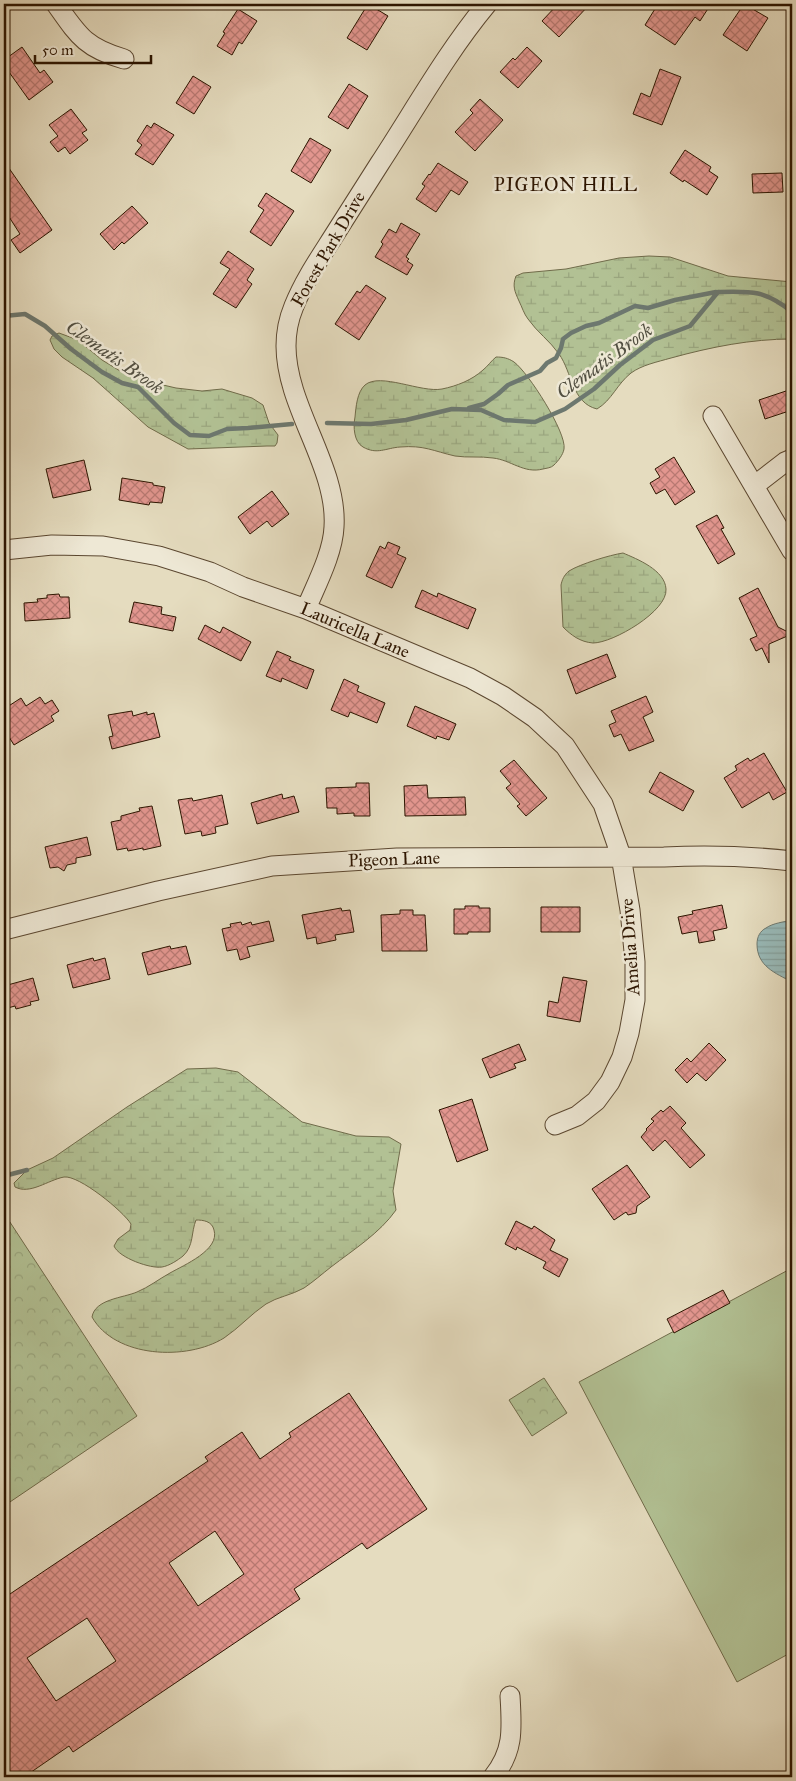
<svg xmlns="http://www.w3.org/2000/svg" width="796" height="1781" font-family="'IM FELL Great Primer',serif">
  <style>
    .wetland { fill: url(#wetland-marsh); stroke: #706b4a }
    .park { fill: url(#park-crowns); stroke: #706b4a }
    .pitch { fill: #b2c194; stroke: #706b4a }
    .water { fill: url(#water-rules); stroke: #6d786f }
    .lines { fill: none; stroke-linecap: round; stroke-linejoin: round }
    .stream { stroke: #6d786f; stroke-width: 4.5 }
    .building { fill: url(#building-cross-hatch); stroke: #2d1500; fill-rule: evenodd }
    .minor-casing { stroke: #5b4730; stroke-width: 21 }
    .minor { stroke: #eee8d5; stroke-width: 19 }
    .labels { text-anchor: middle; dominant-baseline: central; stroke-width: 5; stroke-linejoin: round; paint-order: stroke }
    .street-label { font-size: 18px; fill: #2d1500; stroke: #eee8d5 }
    .neighbourhood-label { font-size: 19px; letter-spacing: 1px; fill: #2d1500; stroke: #eee8d5 }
    .water-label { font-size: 19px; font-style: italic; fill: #524f41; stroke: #eee8d5 }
  </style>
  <defs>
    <pattern id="wetland-marsh" width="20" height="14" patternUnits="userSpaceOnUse" patternTransform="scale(1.25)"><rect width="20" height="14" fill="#b2c194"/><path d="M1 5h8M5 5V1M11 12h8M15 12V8" fill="none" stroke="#99a57e"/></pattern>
    <pattern id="park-crowns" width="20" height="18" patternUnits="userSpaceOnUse" patternTransform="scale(1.25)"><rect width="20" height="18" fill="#b2c194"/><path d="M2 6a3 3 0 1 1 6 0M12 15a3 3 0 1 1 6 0" fill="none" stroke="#99a57e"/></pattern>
    <pattern id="water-rules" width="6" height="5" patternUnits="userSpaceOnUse" patternTransform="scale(1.25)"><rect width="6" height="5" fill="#98bab9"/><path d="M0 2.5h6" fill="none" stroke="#839f9d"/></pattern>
    <pattern id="building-cross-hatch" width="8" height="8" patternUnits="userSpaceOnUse" patternTransform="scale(1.25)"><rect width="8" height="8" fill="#e2968f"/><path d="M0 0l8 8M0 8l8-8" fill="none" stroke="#b87972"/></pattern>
  </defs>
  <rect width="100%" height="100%" fill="#e5dcbf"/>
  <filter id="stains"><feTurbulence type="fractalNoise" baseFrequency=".004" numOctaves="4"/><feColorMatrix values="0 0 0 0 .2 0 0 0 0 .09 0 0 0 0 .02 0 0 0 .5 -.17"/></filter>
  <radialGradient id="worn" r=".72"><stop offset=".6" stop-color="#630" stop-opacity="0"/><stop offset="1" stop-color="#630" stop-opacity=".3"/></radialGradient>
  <!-- wetland -->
  <path class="wetland" d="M649 256 670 257 728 276 792 282V339C751 339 711 347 671 358 657 362 642 365 631 373 617 384 612 400 597 409 572 403 572 372 559 354 550 341 537 332 528 319 524 314 522 307 519 301 515 292 512 286 516 276L523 273 566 269 619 258Z
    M59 333 78 340 102 360 125 374 146 381 176 388 202 391 222 389 252 398 263 405 269 423 278 435 277 443 275 446H267L188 449 148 427 93 378 62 357 54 349 50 340 52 336Z
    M496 357C503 357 508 358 514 362 528 372 567 433 564 449 563 455 558 461 554 465 551 468 547 468 543 469 524 474 511 460 493 458 480 456 468 458 455 456 433 451 424 445 400 447 386 448 377 455 363 447 354 442 353 427 355 417 356 407 357 392 365 385 380 372 421 393 442 389 457 386 472 380 483 370 488 366 491 361 496 357Z
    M623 553C637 559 665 570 666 589 668 611 613 643 593 643 580 642 571 635 563 627L561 585C562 580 564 575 569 571 580 564 610 555 623 553Z
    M216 1068 238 1072 302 1122 356 1136 389 1137 401 1144 393 1191 396 1210C380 1233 353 1250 331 1267 322 1274 313 1282 304 1288 292 1295 277 1297 266 1304 251 1314 239 1328 224 1338 187 1361 115 1358 92 1317 95 1299 123 1298 137 1292 149 1287 159 1279 170 1273 184 1265 220 1250 214 1230 212 1221 203 1220 196 1220 191 1232 194 1246 183 1256 178 1260 169 1266 162 1267 151 1269 119 1258 114 1246L118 1239 130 1230 131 1224C123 1211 79 1175 64 1177 48 1180 30 1195 15 1187L14 1183 27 1170 53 1158 127 1107 187 1069Z"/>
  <!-- park -->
  <path class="park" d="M4 1213 137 1416 4 1506Z
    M544 1378 567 1413 532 1436 509 1400Z"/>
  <!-- pitch -->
  <path class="pitch" d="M792 1268V1652L737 1682 579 1382Z"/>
  <!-- water -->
  <path class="water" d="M792 920V982C775 973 757 966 757 944 757 937 760 931 766 928 773 923 784 922 792 920Z"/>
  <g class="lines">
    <!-- stream -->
    <path class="stream" d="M4 316 25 314 45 326 71 349 102 372 122 383 138 387 174 423 190 435 209 436 227 429 248 428 292 424
      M469 408 484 404 498 394 508 385 540 371 547 363 556 358 561 348 563 339 571 333 586 326 599 323 635 306 648 308 675 300 716 292
      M327 423 371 424 406 420 452 409 481 410 504 420 535 422 565 409 594 389 620 365 653 340 690 326 718 292C751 291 765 290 792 312
      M4 1176 27 1170"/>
  </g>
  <!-- building -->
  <path class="building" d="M368 4 388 16 367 50 347 38Z
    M558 4H590L559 37 542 21Z
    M658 4H711L700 21 695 17 675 45 645 25Z
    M744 4 768 18 747 51 723 35Z
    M238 9 257 21 242 44 239 42 232 55 217 46 225 33 223 32Z
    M22 47 40 73 44 70 53 82 29 100 4 65V60Z
    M527 47 542 61 518 88 500 72 513 58 515 60Z
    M660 69 681 77 662 125 633 114 641 93 650 97Z
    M193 76 211 87 194 114 176 103Z
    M349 84 368 96 348 129 328 117Z
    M480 99 503 120 475 151 455 132 473 113 470 110Z
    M71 109 87 130 82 133 88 140 70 154 65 147 58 152 50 142 58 136 49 125Z
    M154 123 174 135 153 165 135 154 142 145 137 141 147 125 151 128Z
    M310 138 331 150 311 183 291 171Z
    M685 150 711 167 709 171 718 177 707 195 684 180 683 182 670 173Z
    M4 161 52 230 20 253 11 240 20 234 4 209Z
    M438 163 468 182 459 195 451 190 436 212 416 199 425 186 422 184 429 174 430 175Z
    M782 173 783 192 753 193 752 174Z
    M266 193 294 211 271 246 250 232 264 210 258 206Z
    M132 206 148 223 124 244 122 242 114 250 100 234Z
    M401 223 420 234 406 257 409 259 407 261 413 265 407 275 375 257 383 244 381 242 389 229 396 233Z
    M228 251 254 269 247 280 252 284 236 308 213 294 230 269 220 263Z
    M366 285 386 298 359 340 335 324 357 291 360 293Z
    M792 389V410L765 419 759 400Z
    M674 457 695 492 675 505 665 489 656 494 650 483 660 477 655 469Z
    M84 460 91 490 53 498 46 469Z
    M122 478 153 483V485L165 487 162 503 150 502 149 505 119 500Z
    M272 491 289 514 272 527 267 521 250 534 238 517Z
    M717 515 724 528 721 529 735 554 718 564 696 526Z
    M388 542 400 547 397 554 406 558 392 588 366 576 380 546 385 549Z
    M758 588 778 627 792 634 769 644V663L762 648 756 651 750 639 757 636 739 598Z
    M422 590 437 597 438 593 476 609 468 629 415 607Z
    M59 594 60 597H69L70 618 25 621 24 603 38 602 37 599 47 598V595Z
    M134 602 162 607 161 614 176 617 173 631 129 622Z
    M205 625 220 633 223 627 251 642 241 661 198 639Z
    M277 651 291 657 289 660 314 670 307 689 282 678 281 682 266 676Z
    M607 654 616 677 576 694 567 670Z
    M344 679 359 686 357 691 385 703 377 723 350 712 348 717 331 710Z
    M646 696 653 712 643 717 654 741 629 751 621 734 614 737 609 725 616 722 611 711Z
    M40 697 45 704 52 700 59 711 51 716 54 721 14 745 4 729V709L21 698 26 706Z
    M415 706 456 724 449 740 437 736 436 739 407 726Z
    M132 711 133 716 147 712V715L154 713 160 737 112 749 109 737 113 736 108 715Z
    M764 753 787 792 773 800 769 792 742 808 724 778 737 770 735 766 748 758 750 761Z
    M514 760 547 798 526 816 517 806 520 804 506 788 511 784 500 771Z
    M660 772 694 791 683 811 649 792Z
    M356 783H369L370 816H354V813L337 814V808H327L326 788 356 787Z
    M427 785 428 798 465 797 466 815 405 816 404 786Z
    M282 794 283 799 294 796 299 812 257 824 251 803Z
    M222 795 228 824 215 827 216 833 202 836 201 831 185 834 178 800 192 798 193 801Z
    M152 806 161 846 143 850V848L128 851 127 848 117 850 111 822 121 820V816L140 811 139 808Z
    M87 837 91 855 76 858V863L67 865 64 871 58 867 50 868 45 847Z
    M722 905 727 928 713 931 715 940 699 943 697 931 682 934 678 917 693 914 692 911Z
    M465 906H479V908H490V932H468V934H454V909H465Z
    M541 907H580V932H541Z
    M341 908 342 911 350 910 354 932 335 935 336 940 317 944 316 937 307 939 302 915Z
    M400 910H413V915H425L427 951H382L381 915 400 914Z
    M269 921 274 941 247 947 250 957 240 960 237 949 227 951 222 929 231 927 230 924 241 922 242 925 251 922 252 925Z
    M170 946 171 949 186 946 191 964 148 975 142 953Z
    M93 958 94 961 105 958 110 979 73 988 67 965Z
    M563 977 587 981 580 1022 547 1016 549 1001 558 1003Z
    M33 978 39 1000 30 1002 31 1005 16 1009 15 1006 4 1009V986Z
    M709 1043 726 1060 706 1081 697 1073 687 1083 675 1070 687 1058 691 1062Z
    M519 1044 526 1060 514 1064 516 1068 490 1078 482 1059Z
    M472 1099 488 1150 457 1162 439 1110Z
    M670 1106 686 1123 681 1128 705 1155 690 1168 665 1140 653 1151 641 1137 647 1130 646 1129 654 1121 651 1119 661 1110 663 1112Z
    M627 1165 650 1197 637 1206 636 1213 628 1215 626 1212 614 1220 592 1189Z
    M516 1221 532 1229 534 1226 555 1240 550 1250 568 1259 559 1277 543 1268 546 1262 517 1247 516 1250 505 1244Z
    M723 1290 730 1303 674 1333 667 1319Z
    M349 1393 427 1509 367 1549 362 1543 294 1589 300 1599 73 1752 69 1746 24 1777H4V1598L208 1461 205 1457 242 1432 260 1459 291 1437 289 1433ZM215 1531 244 1574 198 1606 169 1563ZM87 1618 116 1661 56 1701 27 1658Z"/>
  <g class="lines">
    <defs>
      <path id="minor" d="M56 4C78 35 85 48 124 59
        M713 416 792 551
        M754 486 785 462 792 459
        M4 550 52 545 103 546 159 556 210 572 243 587 306 609 470 678 503 696 535 718 565 746 603 804 621 856 630 910 635 962V1000L629 1033 622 1057 610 1082 596 1101 577 1116 555 1125
        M306 609C316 585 333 553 334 527 338 467 286 407 286 346 286 333 289 318 294 306 304 281 319 259 333 237 349 212 364 188 380 163 414 111 447 52 487 4
        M4 930 158 891 272 866 397 858 664 857C707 855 749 856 792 861
        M493 1777C514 1751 512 1729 510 1696"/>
    </defs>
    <!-- minor casing -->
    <use href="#minor" class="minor-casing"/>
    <!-- minor -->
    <use href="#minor" class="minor"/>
  </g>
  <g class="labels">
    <!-- street labels -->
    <g class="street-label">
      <text transform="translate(328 249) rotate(-60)">Forest Park Drive</text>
      <text transform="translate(355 630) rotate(23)">Lauricella Lane</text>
      <text transform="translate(394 859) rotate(-2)">Pigeon Lane</text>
      <text transform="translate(630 947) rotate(-94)">Amelia Drive</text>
    </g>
    <!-- neighbourhood labels -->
    <g class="neighbourhood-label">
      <text x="566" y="184">PIGEON HILL</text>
    </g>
    <!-- water labels -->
    <g class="water-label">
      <text transform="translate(115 357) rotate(35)">Clematis Brook</text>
      <text transform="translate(604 361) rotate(-36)">Clematis Brook</text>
    </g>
  </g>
  <!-- margin -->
  <rect width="796" height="1781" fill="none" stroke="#e5dcbf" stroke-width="20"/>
  <rect x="5" y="5" width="786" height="1771" fill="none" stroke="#2d1500" stroke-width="2.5"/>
  <rect x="10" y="10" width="776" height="1761" fill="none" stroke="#2d1500"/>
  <!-- scale -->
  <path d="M35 55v8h116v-8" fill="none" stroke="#2d1500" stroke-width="2.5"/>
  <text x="42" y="55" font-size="15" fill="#2d1500" stroke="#eee8d5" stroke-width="4" paint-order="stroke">50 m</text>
  <rect width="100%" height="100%" filter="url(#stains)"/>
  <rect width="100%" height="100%" fill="url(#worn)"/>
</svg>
